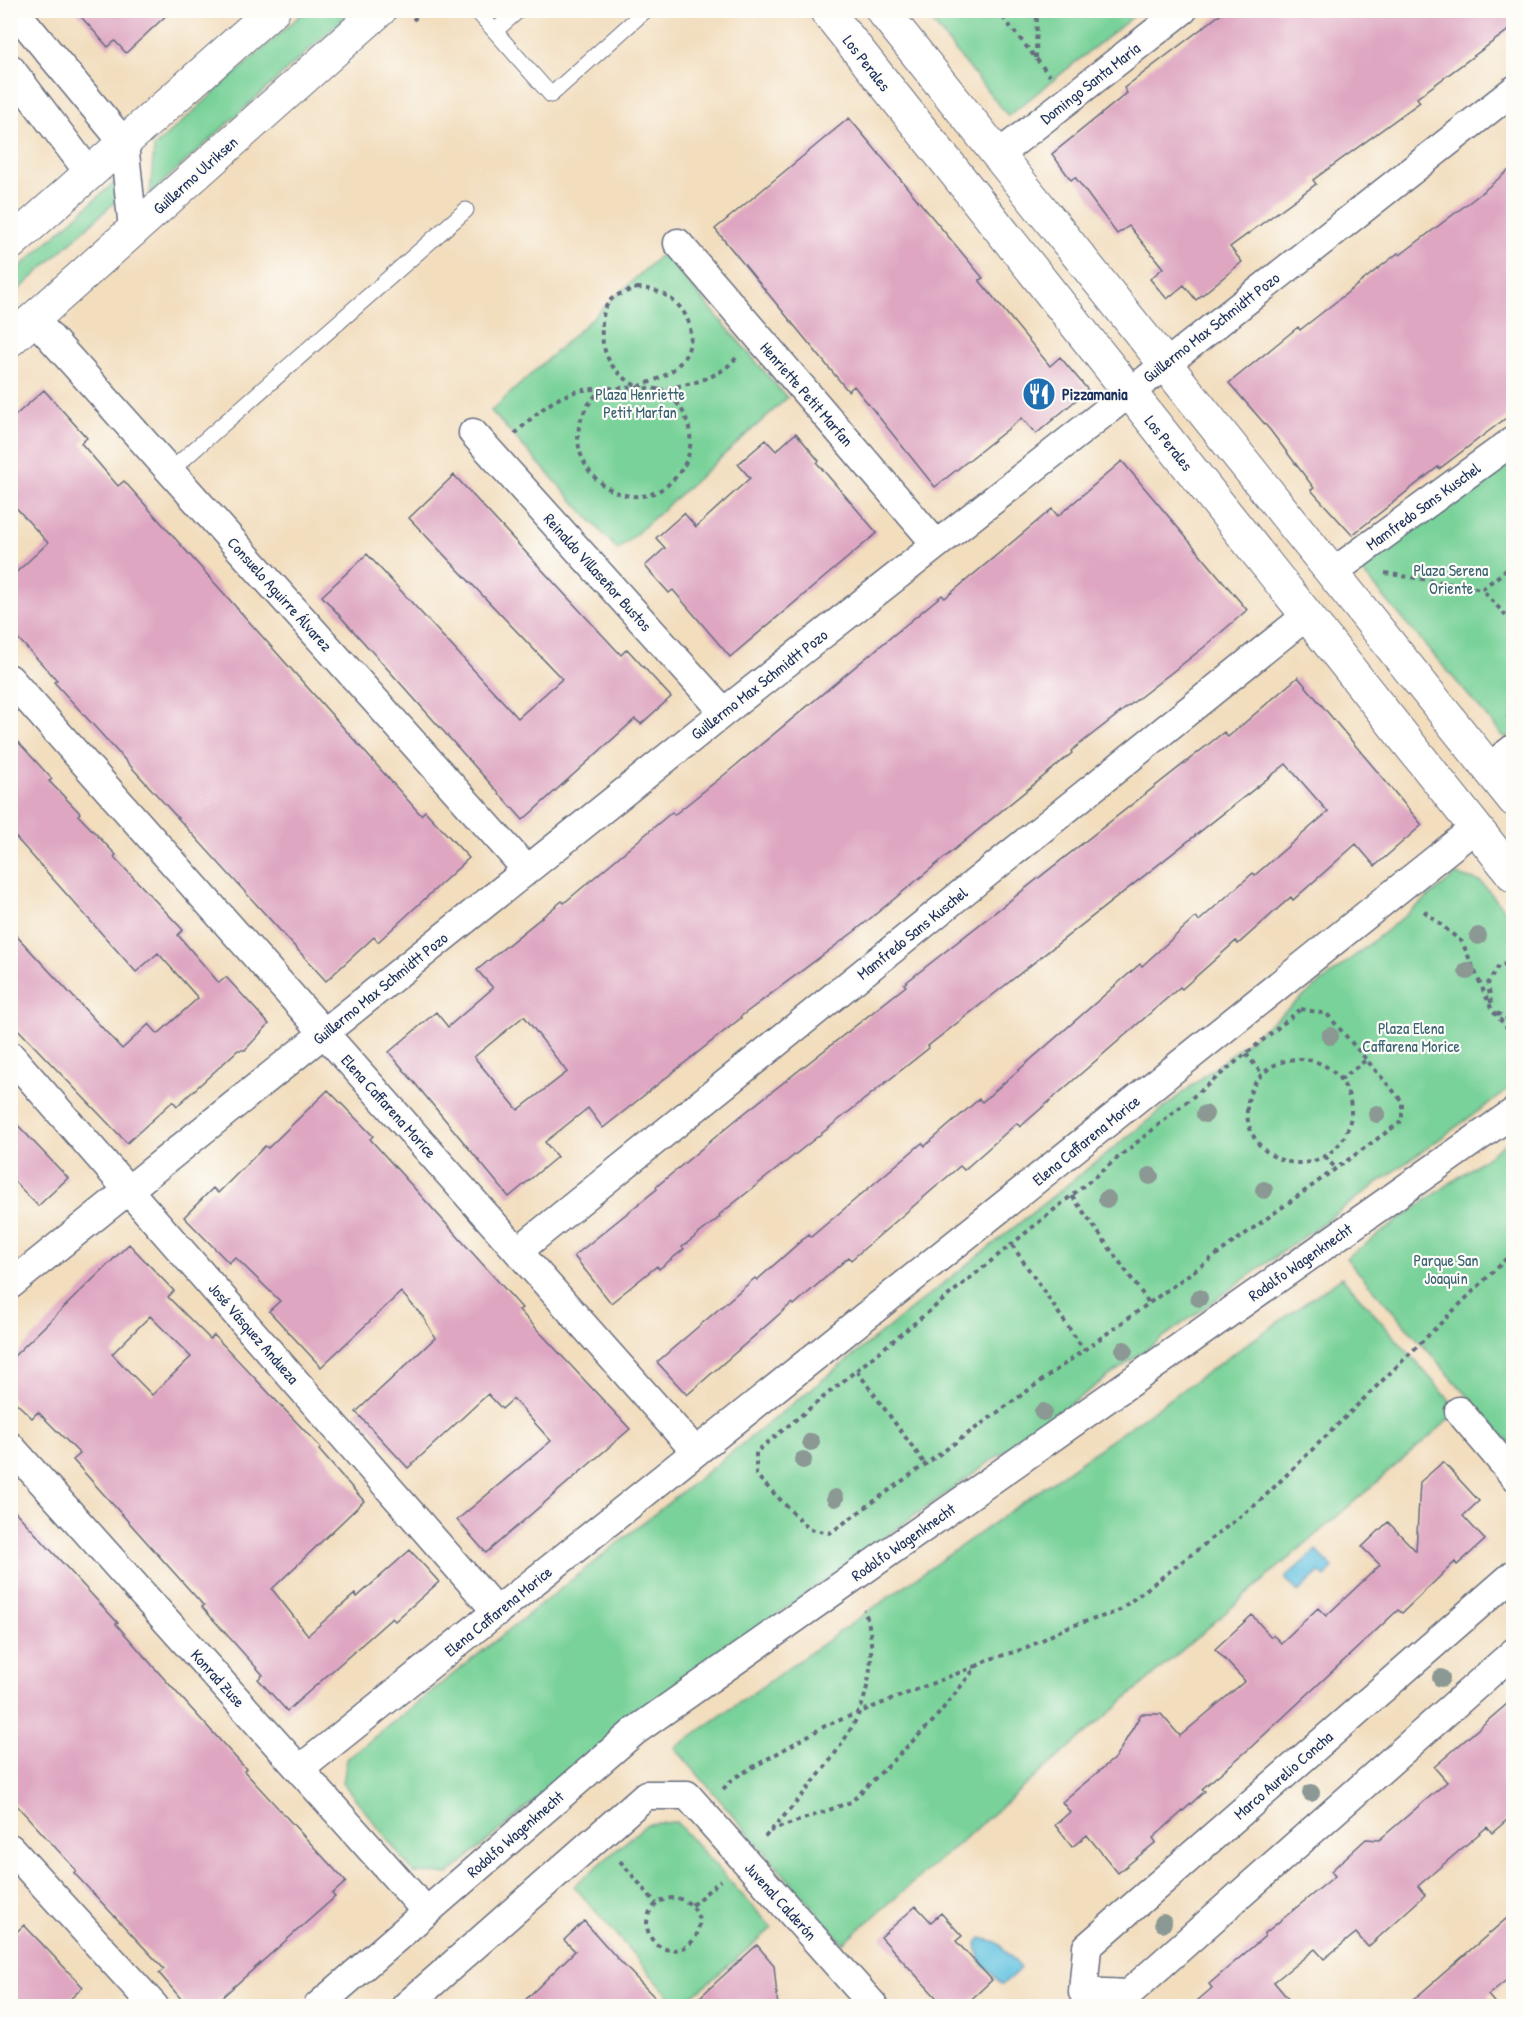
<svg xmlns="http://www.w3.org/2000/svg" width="1524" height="2017" font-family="'Patrick Hand',sans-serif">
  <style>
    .green { fill: #79d299; stroke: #4a807c; stroke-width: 1.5 }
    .water { fill: #62c2e0; stroke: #3e789f; stroke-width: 1.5 }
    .building { fill: #dea6c1; fill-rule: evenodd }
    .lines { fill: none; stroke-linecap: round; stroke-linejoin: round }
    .service-casing { stroke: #666c7f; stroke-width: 17 }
    .minor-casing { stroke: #666c7f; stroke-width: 31 }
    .secondary-casing { stroke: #666c7f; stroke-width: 35 }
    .path { stroke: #666c7f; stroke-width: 4; stroke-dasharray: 4.5 4.5; stroke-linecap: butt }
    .service { stroke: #fff; stroke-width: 15 }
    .minor { stroke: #fff; stroke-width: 28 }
    .secondary { stroke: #fff; stroke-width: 33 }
    .tree { fill: #8b9893 }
    .labels { text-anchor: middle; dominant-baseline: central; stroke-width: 4.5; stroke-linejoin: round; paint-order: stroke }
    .street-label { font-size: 16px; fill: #1b2f5e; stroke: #fdfcf7 }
    .park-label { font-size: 16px; fill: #376070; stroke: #fdfcf7 }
    .poi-label { font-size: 16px; font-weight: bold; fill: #1b2f5e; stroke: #fdfcf7; text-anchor: start }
  </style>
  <rect width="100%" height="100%" fill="#fdfcf7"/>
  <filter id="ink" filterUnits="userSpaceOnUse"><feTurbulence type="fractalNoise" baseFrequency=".0167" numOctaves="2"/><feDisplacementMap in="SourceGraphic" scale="12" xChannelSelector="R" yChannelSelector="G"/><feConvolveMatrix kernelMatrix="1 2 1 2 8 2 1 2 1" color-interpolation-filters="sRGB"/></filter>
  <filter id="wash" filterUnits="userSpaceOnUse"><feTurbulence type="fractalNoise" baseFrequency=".008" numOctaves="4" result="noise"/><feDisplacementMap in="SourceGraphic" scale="24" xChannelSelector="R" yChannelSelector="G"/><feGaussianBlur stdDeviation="1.35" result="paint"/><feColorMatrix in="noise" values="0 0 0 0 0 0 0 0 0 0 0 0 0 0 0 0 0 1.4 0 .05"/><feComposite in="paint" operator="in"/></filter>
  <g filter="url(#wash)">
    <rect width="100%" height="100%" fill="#f2ddbd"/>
    <!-- green -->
    <path class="green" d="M305 11H352L150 194 154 147Z
      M923 11H1140L1008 116Z
      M115 182 117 200 11 297V275Z
      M663 253 787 398 618 550 491 411Z
      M1513 454V732L1505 738 1360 569Z
      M1456 875 1481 882 1513 920V1086L622 1726 449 1874 414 1873 343 1783 347 1759Z
      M1513 1138V1447L1346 1258Z
      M1342 1277 1459 1411 843 1943 675 1748Z
      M676 1822 772 1928 681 2006H678L574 1886 647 1824Z"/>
    <!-- water -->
    <path class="water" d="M1316 1550 1333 1568 1325 1577 1319 1572 1298 1592 1285 1578Z
      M981 1938 997 1942 1021 1968 1002 1985 979 1959 976 1944Z"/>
    <g id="blocks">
      <!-- building -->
      <path class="building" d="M75 10H172L126 53 115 41 108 47Z
        M1226 10H1514V26L1417 98 1420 102 1313 180 1316 184 1230 247 1242 262 1196 300 1184 285 1167 299 1150 279 1163 268 1129 226 1117 234 1075 177 1071 180 1052 154 1127 93 1124 88Z
        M849 118 983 278 979 280 1050 366 1060 357 1088 390 1036 434 1022 418 935 487 854 386 848 391 715 229Z
        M1514 166V412L1439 469 1438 467 1352 535 1311 490 1314 488 1270 430 1229 383 1298 327 1300 330 1398 253 1400 255 1475 198Z
        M44 390 87 438 81 443 118 486 124 481 421 815 425 811 469 858 378 942 374 937 326 981 54 682 57 680 10 630V578L48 543 10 501V420Z
        M796 433 819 461 817 463 877 533 730 657 673 590 669 593 645 566 665 548 656 538 684 513 696 527 750 478 738 464 766 440 776 451Z
        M1122 461 1247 610 1203 648 1071 751 1072 753 855 931 740 1017 741 1018 603 1128 588 1108 545 1142 557 1157 509 1197 389 1052 436 1012 448 1027 493 988 477 970 562 901 564 903 672 812 674 815 729 771 942 595 945 598 1052 509 1058 516ZM524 1016 567 1072 518 1110 474 1057Z
        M454 475 621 655 627 649 671 697 641 724 635 719 523 820 322 596 367 554 518 718 562 679 409 518Z
        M1298 677 1422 825 1375 866 1356 844 1293 900 1291 897 1238 944 1236 941 1182 989 1180 987 1020 1127 1017 1123 964 1170 960 1166 851 1260 849 1257 794 1305 792 1303 687 1395 657 1362 755 1278 757 1280 809 1234 811 1237 922 1143 925 1146 979 1099 982 1102 1140 964 1142 966 1196 917 1199 921 1253 873 1255 875 1328 812 1286 764 928 1046 929 1048 719 1215 720 1217 682 1247 684 1249 659 1269 657 1266 611 1303 574 1256 657 1189 656 1187 737 1119 906 986 904 984 1224 732 1228 737Z
        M10 733 52 779 49 781 80 813 78 815 116 855 114 857 183 930 178 935 219 983 226 977 269 1024 245 1050H238L177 1106 173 1101 127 1143 10 1021V929L122 1049 149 1024 158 1034 198 998 158 953 136 972 10 831Z
        M328 1090 373 1136 370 1139 522 1308 519 1310 630 1429 486 1553 457 1520 551 1441 513 1399 502 1409 488 1394 408 1468 356 1412 435 1338 424 1318 401 1292 321 1367 269 1311 280 1301 235 1257 229 1263 184 1217 213 1188 218 1193 265 1146 268 1148Z
        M10 1117 68 1178 38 1206 10 1177Z
        M129 1244 174 1291 168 1297 210 1339 214 1335 321 1448 319 1450 364 1501 272 1589 308 1635 355 1594 357 1597 410 1550 439 1582 395 1621 392 1618 287 1711 258 1679 263 1675 202 1607 204 1606 73 1460 80 1454 38 1412 32 1418 10 1397V1360ZM150 1316 191 1357 152 1395 112 1354Z
        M1443 1462 1479 1501 1463 1516 1485 1540 1457 1565 1455 1562 1402 1613 1398 1610 1249 1749 1202 1789 1205 1791 1153 1838 1156 1842 1118 1873 1087 1835 1072 1847 1055 1825 1070 1812 1062 1802 1116 1757 1141 1714H1161L1180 1736 1245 1681 1215 1649 1252 1615 1271 1637 1273 1635 1281 1643 1318 1608 1326 1616 1380 1565 1362 1547 1388 1522 1416 1551 1420 1482Z
        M10 1506 118 1623 116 1624 159 1673 246 1769 244 1771 346 1882 332 1894 335 1897 211 2007H188L159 1973 164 1969 74 1873 76 1870 10 1798Z
        M1514 1698V1814L1492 1833 1487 1827 1418 1886 1425 1895 1368 1947 1356 1933 1324 1959 1315 1949 1274 1982 1295 2007H1190L1212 1988 1209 1984 1265 1936 1264 1934 1335 1876 1331 1871 1366 1839 1379 1840 1447 1782 1434 1767Z
        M916 1906 931 1922 941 1913 962 1936 956 1941 992 1980 963 2007H945L881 1937Z
        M1514 1912V1974L1488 1995 1498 2007H1405Z
        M584 1921 617 1958 664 2007H518L575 1951 564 1940Z
        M24 1925 83 1987 62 2007H10V1938Z
        M757 1945 774 1965 778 2007H689Z"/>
    </g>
  </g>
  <g filter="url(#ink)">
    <use href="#blocks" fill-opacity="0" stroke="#666c7f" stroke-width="1.5"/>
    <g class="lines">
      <defs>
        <path id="service" d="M476 10 551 95 646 10
          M495 31 519 10
          M170 471 466 210"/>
        <path id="minor" d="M14 10 124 143 133 229
          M10 68 90 174
          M998 155 1183 10
          M678 243 936 544
          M34 319 526 869
          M473 433 724 712
          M1332 573 1514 440
          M10 679 696 1452
          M1488 768 1514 748
          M10 1055 497 1612
          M518 1251 1306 616
          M10 1285 724 712 1514 90
          M1459 1411 1514 1476
          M10 1446 426 1911
          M1514 1574 1087 1947 1083 1992 1128 1994 1514 1652
          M300 1769 1475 828
          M10 1848 154 2006
          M318 2006 635 1731 1514 1112
          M406 2006 646 1795H687L874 2006"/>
        <path id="secondary" d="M826 10 1514 876
          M882 10 1514 800
          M10 244 273 10
          M10 340 380 10"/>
      </defs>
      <!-- service casing -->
      <use href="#service" class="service-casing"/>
      <!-- minor casing -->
      <use href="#minor" class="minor-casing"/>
      <!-- secondary casing -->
      <use href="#secondary" class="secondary-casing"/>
      <!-- path -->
      <path class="path" d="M997 10 1050 76
        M413 20 424 10
        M1036 58 1037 10
        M637 288C682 288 710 337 675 368 664 378 650 382 637 387 630 382 621 376 615 369 601 354 597 321 608 303 614 294 627 292 637 288Z
        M659 390C688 384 716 381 736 358
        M515 434C534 415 552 398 578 391 590 388 650 386 660 390 688 403 699 442 683 467 636 543 532 454 601 390
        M1514 564 1482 589 1514 625
        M1385 573 1482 589
        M1508 719 1514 672
        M1424 911 1462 942 1492 1010 1514 1036
        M1491 1003 1488 983 1499 965 1514 963
        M1301 1009 1327 1014 1402 1101V1121L830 1533 809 1529 756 1475V1452Z
        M1497 1013 1514 1022
        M1246 1054 1262 1074
        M1247 1111a52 52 0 1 1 104 0a52 52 0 1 1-104 0Z
        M1340 1080 1366 1060
        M1325 1156 1336 1169
        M1072 1196 1149 1303
        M1012 1245 1084 1350
        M857 1371 925 1464
        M723 1789 734 1778 825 1726 976 1666
        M770 1831 851 1802 933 1721 977 1666 987 1660 1027 1648 1065 1628 1117 1612 1259 1502 1514 1251
        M765 1837C796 1803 830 1766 853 1725 870 1696 878 1640 864 1610
        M620 1861 656 1903
        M647 1924a26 26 0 1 1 52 0a26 26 0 1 1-52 0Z
        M692 1905 721 1880"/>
      <!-- service -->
      <use href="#service" class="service"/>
      <!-- minor -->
      <use href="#minor" class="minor"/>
      <!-- secondary -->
      <use href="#secondary" class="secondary"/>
    </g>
    <!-- trees -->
    <g class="tree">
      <circle cx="1478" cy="936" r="9"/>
      <circle cx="1467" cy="971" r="9"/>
      <circle cx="1330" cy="1036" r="9"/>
      <circle cx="1205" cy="1114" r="9"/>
      <circle cx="1377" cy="1114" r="9"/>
      <circle cx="1150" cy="1176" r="9"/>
      <circle cx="1264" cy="1190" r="9"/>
      <circle cx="1107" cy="1199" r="9"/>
      <circle cx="1199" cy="1298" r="9"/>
      <circle cx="1124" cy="1350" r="9"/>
      <circle cx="1043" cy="1412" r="9"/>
      <circle cx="811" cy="1442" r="9"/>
      <circle cx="803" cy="1460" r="9"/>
      <circle cx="835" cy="1498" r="9"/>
      <circle cx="1441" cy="1678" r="9"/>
      <circle cx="1311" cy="1793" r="9"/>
      <circle cx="1163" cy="1923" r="9"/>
    </g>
  </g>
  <!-- icons -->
  <defs>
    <symbol id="restaurant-disc" viewBox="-11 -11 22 22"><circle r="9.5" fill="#1f6fb2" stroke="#fdfcf7"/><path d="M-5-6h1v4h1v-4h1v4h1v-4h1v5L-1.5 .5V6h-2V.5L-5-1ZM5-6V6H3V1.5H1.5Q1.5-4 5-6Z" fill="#fff"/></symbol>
  </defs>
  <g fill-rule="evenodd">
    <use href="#restaurant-disc" x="1020" y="375" width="38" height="38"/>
  </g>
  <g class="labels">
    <!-- street labels -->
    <g class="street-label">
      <text transform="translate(867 63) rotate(52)">Los Perales</text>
      <text transform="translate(1090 83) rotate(-38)">Domingo Santa María</text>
      <text transform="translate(195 175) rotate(-42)">Guillermo Ulriksen</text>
      <text transform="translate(1211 327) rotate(-38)">Guillermo Max Schmidtt Pozo</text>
      <text transform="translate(807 394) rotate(49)">Henriette Petit Marfan</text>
      <text transform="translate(1169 443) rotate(51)">Los Perales</text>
      <text transform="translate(1423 506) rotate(-36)">Mamfredo Sans Kuschel</text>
      <text transform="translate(598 572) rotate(48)">Reinaldo Villaseñor Bustos</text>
      <text transform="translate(280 594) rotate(48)">Consuelo Aguirre Álvarez</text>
      <text transform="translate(759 684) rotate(-38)">Guillermo Max Schmidtt Pozo</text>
      <text transform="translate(912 933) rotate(-39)">Mamfredo Sans Kuschel</text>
      <text transform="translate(380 988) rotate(-39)">Guillermo Max Schmidtt Pozo</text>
      <text transform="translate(389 1106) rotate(48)">Elena Caffarena Morice</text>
      <text transform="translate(1086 1140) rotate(-39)">Elena Caffarena Morice</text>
      <text transform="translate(1300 1262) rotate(-35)">Rodolfo Wagenknecht</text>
      <text transform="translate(254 1333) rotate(49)">José Vásquez Andueza</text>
      <text transform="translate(903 1542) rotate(-35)">Rodolfo Wagenknecht</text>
      <text transform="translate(498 1611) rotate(-39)">Elena Caffarena Morice</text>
      <text transform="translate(218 1678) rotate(48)">Konrad Zuse</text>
      <text transform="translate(1283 1775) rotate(-41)">Marco Aurelio Concha</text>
      <text transform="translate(515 1834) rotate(-41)">Rodolfo Wagenknecht</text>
      <text transform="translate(781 1901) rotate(48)">Juvenal Calderón</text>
    </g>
    <!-- park labels -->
    <g class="park-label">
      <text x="640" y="394">Plaza Henriette<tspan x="640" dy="18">Petit Marfan</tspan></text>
      <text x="1451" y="570">Plaza Serena<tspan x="1451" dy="18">Oriente</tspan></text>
      <text x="1411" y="1028">Plaza Elena<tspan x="1411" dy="18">Caffarena Morice</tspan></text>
      <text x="1446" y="1260">Parque San<tspan x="1446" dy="18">Joaquin</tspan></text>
    </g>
    <!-- poi labels -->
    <g class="poi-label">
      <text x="1062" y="394">Pizzamania</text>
    </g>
  </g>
  <!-- margin -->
  <rect width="1524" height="2017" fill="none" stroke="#fdfcf7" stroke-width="36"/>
</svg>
